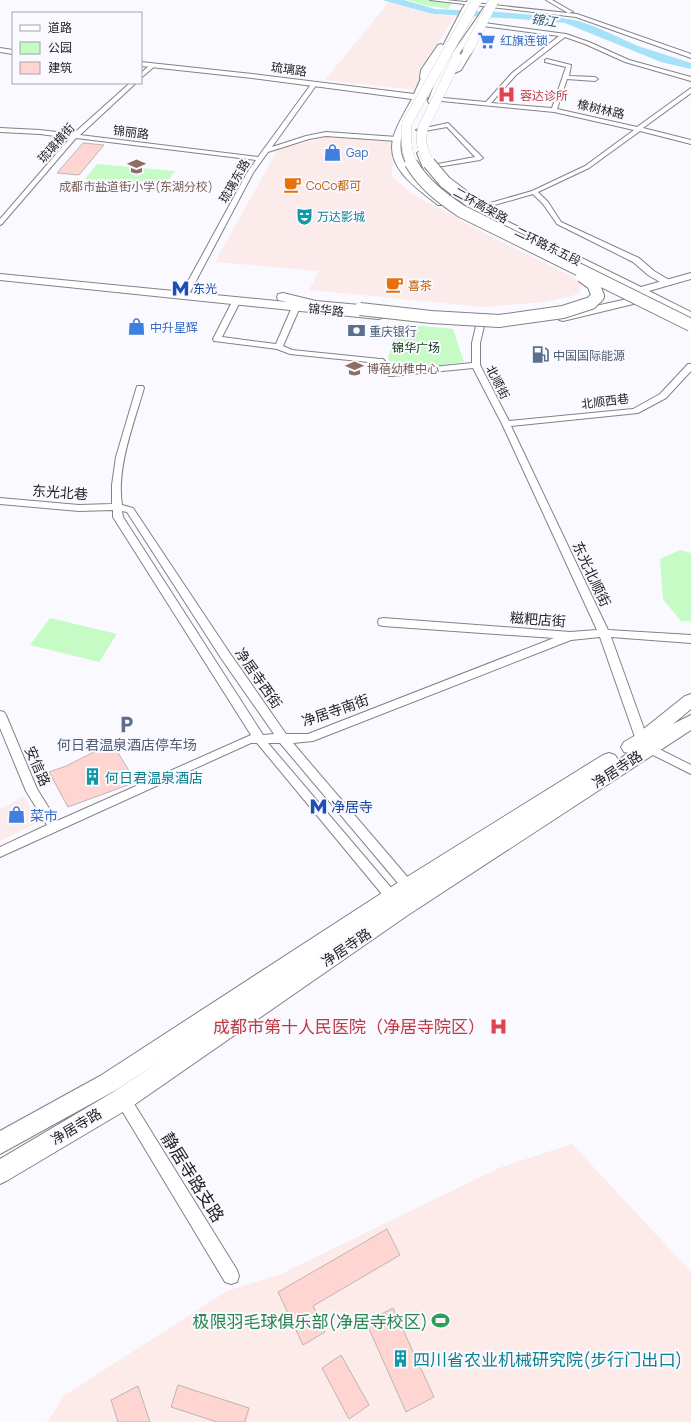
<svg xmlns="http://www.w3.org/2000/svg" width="691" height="1422" font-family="Manrope,'Noto Sans SC',sans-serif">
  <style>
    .commercial { fill: #fcebeb }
    .industrial { fill: #fcebe9 }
    .green { fill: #c6fbc5 }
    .water { fill: #a5e2fa }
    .building { fill: #ffd5d2; stroke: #bcb5b4 }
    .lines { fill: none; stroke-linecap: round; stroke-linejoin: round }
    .street-casing { stroke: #828287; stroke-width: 2 }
    .secondary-casing { stroke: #828287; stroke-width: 2 }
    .primary-casing { stroke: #828287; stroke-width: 2 }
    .highway-casing { stroke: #828287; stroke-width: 2 }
    .street { fill: #fff; fill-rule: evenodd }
    .secondary { fill: #fff; fill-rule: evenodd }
    .primary { fill: #fff; fill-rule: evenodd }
    .highway { fill: #fff; fill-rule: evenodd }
    .highway-bridge-far1-casing { stroke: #828287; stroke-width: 10; stroke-linecap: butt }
    .highway-bridge-casing { stroke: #828287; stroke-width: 14; stroke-linecap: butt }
    .highway-bridge-far1 { stroke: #fff; stroke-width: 10 }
    .highway-bridge { stroke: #fff; stroke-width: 12 }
    .labels { text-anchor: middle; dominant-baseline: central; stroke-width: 4; stroke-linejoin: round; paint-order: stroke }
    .far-shop-label { font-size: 12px; fill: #366cbe; stroke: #f9f9ff; text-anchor: start }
    .far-street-label { font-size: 12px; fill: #242527; stroke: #f9f9ff }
    .far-health-label { font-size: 12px; fill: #be3a42; stroke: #f9f9ff; text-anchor: start }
    .far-food-label { font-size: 12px; fill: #c56008; stroke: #f9f9ff; text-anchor: start }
    .far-education-label { font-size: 12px; fill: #785e54; stroke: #f9f9ff }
    .far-culture-label { font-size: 12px; fill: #0d838f; stroke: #f9f9ff; text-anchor: start }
    .far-transit-label { font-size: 12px; fill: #164399; stroke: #f9f9ff; text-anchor: start }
    .far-service-label { font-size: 12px; fill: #4e5e75; stroke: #f9f9ff; text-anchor: start }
    .far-park-label { font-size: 12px; fill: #05360a; stroke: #f9f9ff }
    .far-water-label { font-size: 13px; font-style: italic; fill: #2d5d6e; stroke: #f9f9ff }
    .street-label { font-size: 14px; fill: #242527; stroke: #f9f9ff }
    .service-label { font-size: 14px; fill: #4e5e75; stroke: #f9f9ff }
    .culture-label { font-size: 14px; fill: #0d838f; stroke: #f9f9ff; text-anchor: start }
    .transit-label { font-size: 14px; fill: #164399; stroke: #f9f9ff; text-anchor: start }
    .shop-label { font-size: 14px; fill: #366cbe; stroke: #f9f9ff; text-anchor: start }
    .near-health-label { font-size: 17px; fill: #be3a42; stroke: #f9f9ff; text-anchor: end }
    .near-street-label { font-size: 17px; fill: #242527; stroke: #f9f9ff }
    .near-leisure-label { font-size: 17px; fill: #27864d; stroke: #f9f9ff; text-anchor: end }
    .near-culture-label { font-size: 17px; fill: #0d838f; stroke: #f9f9ff; text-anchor: start }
  </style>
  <rect width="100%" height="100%" fill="#f9f9ff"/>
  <!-- commercial -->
  <path class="commercial" d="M389 2 433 14 455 16 420 72 423 78 417 90 325 80Z
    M328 137 390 140 393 159 392 176 412 194 496 239 582 281 579 294 545 302 484 307 309 290 319 271 215 262 278 149Z
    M24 796 38 822 0 841V809Z"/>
  <!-- industrial -->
  <path class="industrial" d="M572 1144 691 1272V1422H47L65 1395 227 1291 281 1274 499 1168Z"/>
  <!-- green -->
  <path class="green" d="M407 0H454L448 9 424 5Z
    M97 164 175 171 164 186 85 179Z
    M401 324 453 329 464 362 393 371 388 357Z
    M680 550 691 553V621H681L663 599 660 559Z
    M50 618 117 634 99 662 30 645Z"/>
  <!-- water -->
  <path class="water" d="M382 0H404L435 9 500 12 556 17 579 21 598 28 638 46 691 63V69L661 62 565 23 519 19 433 14Z"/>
  <!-- building -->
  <path class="building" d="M83 143 104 145 79 175 57 173Z
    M112 743 136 782 68 807 49 772 66 766Z
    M387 1229 400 1255 313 1306 325 1332 303 1345 278 1292Z
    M393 1308 434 1397 406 1412 366 1322Z
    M341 1355 369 1405 349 1419 322 1368Z
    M178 1385 249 1408 245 1422H217L171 1407Z
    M138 1386 150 1422H118L111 1400Z"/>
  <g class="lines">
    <defs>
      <path id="street" d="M430 0H446L577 14 691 54V58L576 17Z
        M546 0H552L573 12 568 13Z
        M477 22 566 34 589 42 629 60 691 77V81L625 62 585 44 565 37 516 75 491 103 552 108 566 67 545 62V60L547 59 571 65 569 76 595 77 598 79 595 81 567 79 557 109 637 127 691 88V93L643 128 691 140V144L640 131 589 168 538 192 548 202 561 222 639 258 654 271 671 281V285H665L648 275 633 262 557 224 543 204 533 194 477 210H473V208L532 191 585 166 634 130 554 112 431 100 430 99 433 97 486 102 512 73 559 36 475 25 474 24Z
        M151 64 156 65 141 78V73Z
        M314 82 317 84 272 147 306 136 326 132 397 137 400 139 397 141 326 136 309 139 268 152 253 173 187 298H184L180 296 247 173 256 160 76 138 2 224 0 225V219L70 138 40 134 0 132V128L40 130 73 134 130 83H136L80 135 258 157 312 83Z
        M448 123 483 158 480 160 425 169V167L427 166 475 157 447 127 419 132 416 130Z
        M233 300H236L240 302 222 337 276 344 292 307 296 305 300 307 283 346 292 350 380 359H383L394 371 472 363V343L476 326 477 324H483L484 326 480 343V365L509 421 633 409 660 394 688 364H691V371L666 398 638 413 511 426 608 630 691 635V643L611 637 648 740 646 743 642 744 638 743 636 740 600 637 571 640 313 741 293 743 416 887 418 891 416 895 412 896 408 895 280 743H268L399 897 401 901 399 905 395 906 391 905 257 743H251L0 857V847L47 825 26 791 0 728V711L4 712 6 715 37 789 57 821 251 735 113 517V510L79 511 0 504V498L79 505 112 504V485L116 457 137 386H143L144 388C134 423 116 468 122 505L133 508 229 652 286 734H308L554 638 383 626 379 625 378 622 379 619 383 618 570 632 597 630 502 424 473 368 392 376H389L378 363 290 354 277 349 214 341 213 339ZM122 511 127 512 221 658 274 734 263 735 123 517Z
        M649 744 691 765V774L645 751 643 748 645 745Z
        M123 1092 128 1094 237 1270 239 1276 237 1282 231 1284 225 1282 118 1104 116 1099 118 1094Z"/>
      <path id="secondary" d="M468 0H475L468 9 436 74 428 79 421 95 428 98 424 100H419C414 110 403 129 401 139 396 168 425 186 444 201L446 203 444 205H438C418 189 386 169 393 139 395 128 406 110 412 99L252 78 141 66V62L252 74 414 94 422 76 429 73 462 9Z
        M486 6 489 8C478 31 457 53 446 76 442 84 440 101 432 103H429L428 101C432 92 434 83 439 75 452 51 470 30 484 7Z
        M0 48 13 50V54L0 52Z
        M421 150 425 153 435 177 478 207 641 287 691 273V279L649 291 691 312V319L635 293 472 211 428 180 417 153Z"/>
      <path id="primary" d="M0 274 378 311 382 312 384 315 382 318 378 319 0 280Z
        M650 294 654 295 656 297 654 299 563 321 559 320 557 317 559 314Z
        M691 694V709L673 724 691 715V730L408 915 131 1107 8 1180 0 1184V1159L115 1091 166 1057 116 1090 0 1154V1131L100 1076 402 880 603 755 609 753 615 755 618 760 628 753 624 752 621 747 624 742 636 735 685 696Z"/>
      <path id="highway" d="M441 44 446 47 431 70 430 78 425 81 422 80 420 78 421 70 438 45Z
        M468 47 473 50 461 70 445 78H439L437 76 439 74 454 66 465 48Z
        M283 293 316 301 360 305 365 306 367 309 365 312 360 313 316 309 278 300 277 297 278 294Z"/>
    </defs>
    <!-- street casing -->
    <use href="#street" class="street-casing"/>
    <!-- secondary casing -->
    <use href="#secondary" class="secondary-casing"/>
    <!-- primary casing -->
    <use href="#primary" class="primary-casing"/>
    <!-- highway casing -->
    <use href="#highway" class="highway-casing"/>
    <!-- street -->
    <use href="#street" class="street"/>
    <!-- secondary -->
    <use href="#secondary" class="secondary"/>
    <!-- primary -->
    <use href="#primary" class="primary"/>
    <!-- highway -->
    <use href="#highway" class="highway"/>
    <defs>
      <path id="highway-bridge-far1" d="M468 50 494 0
        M412 164C406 150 405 138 407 123L477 0
        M430 164C423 152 419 141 423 128L457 58"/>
      <path id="highway-bridge" d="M411 163C423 184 442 198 461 211L691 325
        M429 163 445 182 470 201
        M360 309 431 317 499 321 563 312 591 303 598 296 593 284 582 276"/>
    </defs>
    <!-- highway-bridge-far1 casing -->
    <use href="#highway-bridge-far1" class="highway-bridge-far1-casing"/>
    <!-- highway-bridge casing -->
    <use href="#highway-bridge" class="highway-bridge-casing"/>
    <!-- highway-bridge-far1 -->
    <use href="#highway-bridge-far1" class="highway-bridge-far1"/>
    <!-- highway-bridge -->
    <use href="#highway-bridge" class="highway-bridge"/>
  </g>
  <!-- icons -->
  <defs>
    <symbol id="supermarket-bare" viewBox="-9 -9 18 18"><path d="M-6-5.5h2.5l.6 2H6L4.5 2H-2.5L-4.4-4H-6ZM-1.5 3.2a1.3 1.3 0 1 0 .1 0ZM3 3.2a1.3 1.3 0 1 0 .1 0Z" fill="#3f7fe0" stroke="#f9f9ff" stroke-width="2.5" paint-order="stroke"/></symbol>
    <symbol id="hospital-bare" viewBox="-9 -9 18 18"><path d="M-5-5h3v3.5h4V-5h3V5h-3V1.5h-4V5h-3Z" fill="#e0444e" stroke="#f9f9ff" stroke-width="2.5" paint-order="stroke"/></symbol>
    <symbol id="shop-bare" viewBox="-9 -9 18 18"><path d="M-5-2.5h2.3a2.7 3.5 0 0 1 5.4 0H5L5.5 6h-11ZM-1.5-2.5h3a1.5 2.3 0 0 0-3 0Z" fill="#3f7fe0" stroke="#f9f9ff" stroke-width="2.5" paint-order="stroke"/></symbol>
    <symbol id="school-bare" viewBox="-9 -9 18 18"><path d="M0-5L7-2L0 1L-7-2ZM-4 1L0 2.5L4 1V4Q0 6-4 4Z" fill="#8d6e63" stroke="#f9f9ff" stroke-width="2.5" paint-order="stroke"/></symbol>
    <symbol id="cafe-bare" viewBox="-9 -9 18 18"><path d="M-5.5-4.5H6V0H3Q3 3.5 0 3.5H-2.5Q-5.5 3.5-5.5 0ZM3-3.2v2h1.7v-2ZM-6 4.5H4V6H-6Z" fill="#e8710a" stroke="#f9f9ff" stroke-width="2.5" paint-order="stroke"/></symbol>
    <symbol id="theatre-bare" viewBox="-9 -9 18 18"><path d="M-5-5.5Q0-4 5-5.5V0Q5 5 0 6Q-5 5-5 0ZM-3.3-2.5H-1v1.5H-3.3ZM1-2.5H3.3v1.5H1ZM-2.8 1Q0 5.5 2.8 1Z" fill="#0f9aa8" stroke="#f9f9ff" stroke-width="2.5" paint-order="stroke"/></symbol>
    <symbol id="metro-bare" viewBox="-9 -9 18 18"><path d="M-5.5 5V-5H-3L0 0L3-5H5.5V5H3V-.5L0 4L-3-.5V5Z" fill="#1a4fb4" stroke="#f9f9ff" stroke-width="2.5" paint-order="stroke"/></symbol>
    <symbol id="bank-bare" viewBox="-9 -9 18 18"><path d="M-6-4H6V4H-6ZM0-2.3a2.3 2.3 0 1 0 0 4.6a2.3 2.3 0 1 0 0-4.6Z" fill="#5c6f8a" stroke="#f9f9ff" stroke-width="2.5" paint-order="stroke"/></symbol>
    <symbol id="fuel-bare" viewBox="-9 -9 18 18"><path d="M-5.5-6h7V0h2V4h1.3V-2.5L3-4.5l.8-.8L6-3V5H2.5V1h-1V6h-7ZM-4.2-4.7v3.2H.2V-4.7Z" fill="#5c6f8a" stroke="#f9f9ff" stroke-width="2.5" paint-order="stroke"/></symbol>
    <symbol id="parking-bare" viewBox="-9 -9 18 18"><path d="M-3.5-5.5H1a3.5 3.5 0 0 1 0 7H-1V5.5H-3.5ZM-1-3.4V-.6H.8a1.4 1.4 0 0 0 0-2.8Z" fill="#5c6f8a" stroke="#f9f9ff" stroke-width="2.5" paint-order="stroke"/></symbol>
    <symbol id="building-bare" viewBox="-9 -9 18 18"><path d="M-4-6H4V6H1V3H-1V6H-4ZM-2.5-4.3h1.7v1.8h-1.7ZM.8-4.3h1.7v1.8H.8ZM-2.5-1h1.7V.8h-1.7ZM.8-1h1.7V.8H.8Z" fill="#0f9aa8" stroke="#f9f9ff" stroke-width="2.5" paint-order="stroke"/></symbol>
    <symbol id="stadium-bare" viewBox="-9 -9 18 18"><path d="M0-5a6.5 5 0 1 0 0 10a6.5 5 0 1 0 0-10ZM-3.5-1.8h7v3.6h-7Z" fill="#2e9e5b" stroke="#f9f9ff" stroke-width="2.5" paint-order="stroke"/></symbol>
  </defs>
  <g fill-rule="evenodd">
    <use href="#supermarket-bare" x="474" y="28" width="25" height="25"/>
    <use href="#hospital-bare" x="494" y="82" width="25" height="25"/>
    <use href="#shop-bare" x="320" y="140" width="25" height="25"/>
    <use href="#school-bare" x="124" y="154" width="25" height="25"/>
    <use href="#cafe-bare" x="280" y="172" width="25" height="25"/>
    <use href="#theatre-bare" x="292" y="204" width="25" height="25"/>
    <use href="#cafe-bare" x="382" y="272" width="25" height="25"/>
    <use href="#metro-bare" x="168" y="276" width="25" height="25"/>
    <use href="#shop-bare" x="124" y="314" width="25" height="25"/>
    <use href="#bank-bare" x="344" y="318" width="25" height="25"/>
    <use href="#fuel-bare" x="528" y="342" width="25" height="25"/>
    <use href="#school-bare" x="342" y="356" width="25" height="25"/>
    <use href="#parking-bare" x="114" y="712" width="25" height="25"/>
    <use href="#building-bare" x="80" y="764" width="25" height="25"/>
    <use href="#metro-bare" x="306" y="794" width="25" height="25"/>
    <use href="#shop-bare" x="4" y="802" width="25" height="25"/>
    <use href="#hospital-bare" x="486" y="1014" width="25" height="25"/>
    <use href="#stadium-bare" x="428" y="1308" width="25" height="25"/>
    <use href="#building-bare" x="388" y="1346" width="25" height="25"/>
  </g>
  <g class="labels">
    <!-- far-shop labels -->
    <g class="far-shop-label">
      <text x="500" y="40">红旗连锁</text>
      <text x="346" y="152">Gap</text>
      <text x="150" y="327">中升星辉</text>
    </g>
    <!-- far-street labels -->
    <g class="far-street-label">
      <text transform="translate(289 69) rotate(8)">琉璃路</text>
      <text transform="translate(601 109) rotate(13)">橡树林路</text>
      <text transform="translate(131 132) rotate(7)">锦丽路</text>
      <text transform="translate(56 143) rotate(-48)">琉璃横街</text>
      <text transform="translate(234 181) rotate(-60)">琉璃东路</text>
      <text transform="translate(481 205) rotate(29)">二环高架路</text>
      <text transform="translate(548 246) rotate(26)">二环路东五段</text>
      <text transform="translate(326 310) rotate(6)">锦华路</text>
      <text transform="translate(498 382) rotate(63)">北顺街</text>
      <text transform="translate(605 401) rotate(-7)">北顺西巷</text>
    </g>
    <!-- far-health labels -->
    <g class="far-health-label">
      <text x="520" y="95">蓉达诊所</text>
    </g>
    <!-- far-food labels -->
    <g class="far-food-label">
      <text x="306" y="185">CoCo都可</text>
      <text x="408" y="285">喜茶</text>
    </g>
    <!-- far-education labels -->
    <g class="far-education-label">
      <text x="136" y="186">成都市盐道街小学(东湖分校)</text>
      <text x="367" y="368" text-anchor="start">博蓓幼稚中心</text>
    </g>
    <!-- far-culture labels -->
    <g class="far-culture-label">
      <text x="317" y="216">万达影城</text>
    </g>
    <!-- far-transit labels -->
    <g class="far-transit-label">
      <text x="193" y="288">东光</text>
    </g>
    <!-- far-service labels -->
    <g class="far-service-label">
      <text x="369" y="331">重庆银行</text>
      <text x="553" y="355">中国国际能源</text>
    </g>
    <!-- far-park labels -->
    <g class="far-park-label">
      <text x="416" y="347">锦华广场</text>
    </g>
    <!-- far-water labels -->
    <g class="far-water-label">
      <text transform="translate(544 20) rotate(8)">锦江</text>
    </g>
    <!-- street labels -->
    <g class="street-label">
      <text transform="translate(60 492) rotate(4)">东光北巷</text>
      <text transform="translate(592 574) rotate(65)">东光北顺街</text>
      <text transform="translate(538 619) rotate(4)">糍粑店街</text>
      <text transform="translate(259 678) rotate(55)">净居寺西街</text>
      <text transform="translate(335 710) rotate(-19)">净居寺南街</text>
      <text transform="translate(38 766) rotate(66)">安信路</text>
      <text transform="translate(617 769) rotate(-33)">净居寺路</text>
      <text transform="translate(346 947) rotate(-34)">净居寺路</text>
      <text transform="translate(76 1126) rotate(-31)">净居寺路</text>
    </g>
    <!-- service labels -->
    <g class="service-label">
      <text x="127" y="744">何日君温泉酒店停车场</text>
    </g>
    <!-- culture labels -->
    <g class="culture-label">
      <text x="105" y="777">何日君温泉酒店</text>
    </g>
    <!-- transit labels -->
    <g class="transit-label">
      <text x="331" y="806">净居寺</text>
    </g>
    <!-- shop labels -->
    <g class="shop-label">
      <text x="30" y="815">菜市</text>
    </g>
    <!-- near-health labels -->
    <g class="near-health-label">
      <text x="485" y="1026">成都市第十人民医院（净居寺院区）</text>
    </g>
    <!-- near-street labels -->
    <g class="near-street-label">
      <text transform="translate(193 1177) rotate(58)">静居寺路支路</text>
    </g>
    <!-- near-leisure labels -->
    <g class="near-leisure-label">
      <text x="428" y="1321">极限羽毛球俱乐部(净居寺校区)</text>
    </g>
    <!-- near-culture labels -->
    <g class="near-culture-label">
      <text x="413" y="1359">四川省农业机械研究院(步行门出口)</text>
    </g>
  </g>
  <!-- legend -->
  <rect x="12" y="12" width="130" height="72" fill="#f9f9ff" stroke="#a4a4a9"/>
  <rect x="20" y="25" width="20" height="6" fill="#ffffff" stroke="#a4a4a9"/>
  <text x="48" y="32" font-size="12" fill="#242527">道路</text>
  <rect x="20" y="42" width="20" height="12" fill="#c6fbc5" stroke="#a4a4a9"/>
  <text x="48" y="52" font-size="12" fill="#242527">公园</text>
  <rect x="20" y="62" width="20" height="12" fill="#ffd5d2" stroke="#a4a4a9"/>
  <text x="48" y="72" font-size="12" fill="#242527">建筑</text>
</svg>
